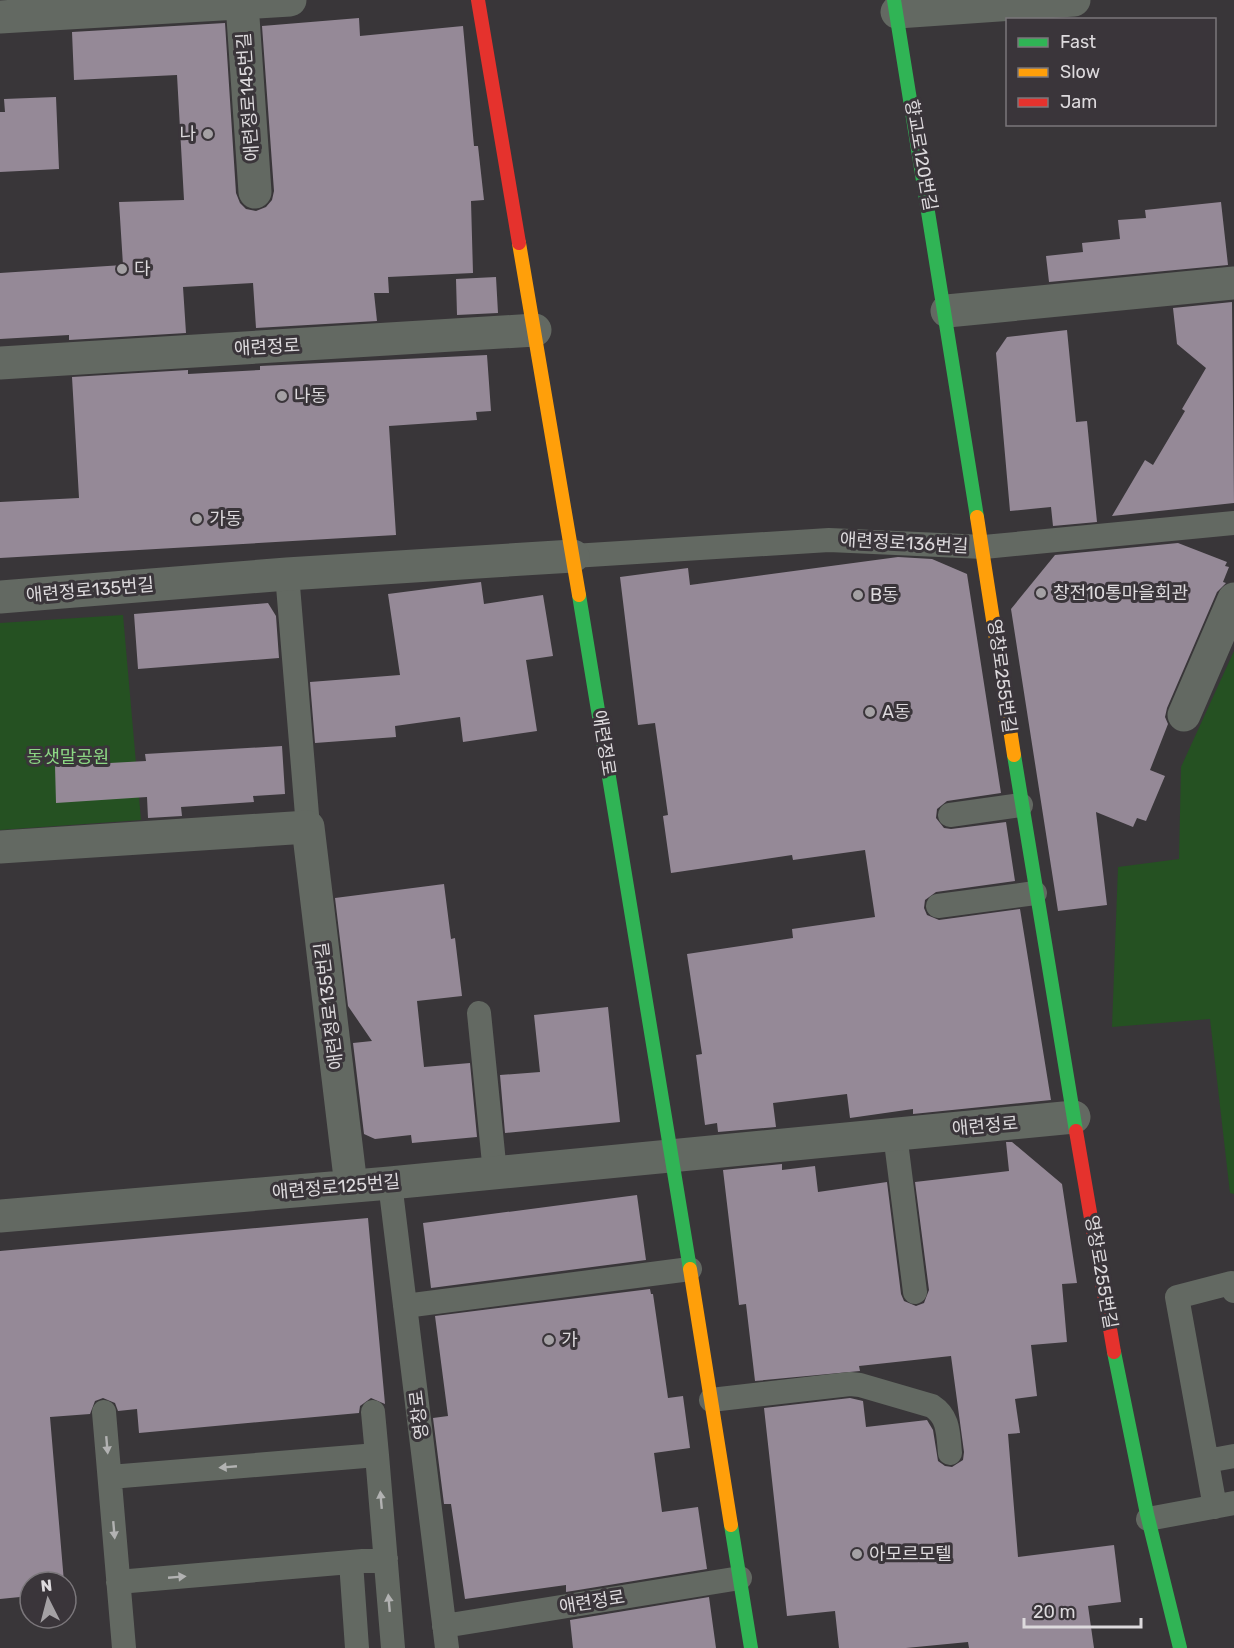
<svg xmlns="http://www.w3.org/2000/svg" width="1234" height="1648" font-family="Rubik,'Noto Sans KR',sans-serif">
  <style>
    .green { fill: #255122 }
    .building { fill: #958997 }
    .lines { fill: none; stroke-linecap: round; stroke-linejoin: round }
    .lane { stroke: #636962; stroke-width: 24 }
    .street { stroke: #636962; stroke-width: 33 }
    .fast { stroke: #30b455; stroke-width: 14 }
    .slow { stroke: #ff9f0a; stroke-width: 14 }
    .jam { stroke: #e5322d; stroke-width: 14 }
    .oneway { fill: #b2b2b2 }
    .poi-dot { fill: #a4a1a4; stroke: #3a353a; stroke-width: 2 }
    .labels { text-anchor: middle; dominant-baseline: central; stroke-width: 6; stroke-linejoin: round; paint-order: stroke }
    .street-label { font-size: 18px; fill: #dddadd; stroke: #3a353a }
    .poi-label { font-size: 18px; fill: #dddadd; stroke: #3a353a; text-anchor: start }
    .park-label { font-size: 18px; fill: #8cd784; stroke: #3a353a }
  </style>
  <rect width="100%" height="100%" fill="#393639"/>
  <!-- green -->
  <path class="green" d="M123 615 141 820 0 830V623Z
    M1234 651V1194L1230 1193 1210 1019 1112 1027 1118 867 1179 859 1181 767Z"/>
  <!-- building -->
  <path class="building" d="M359 18 360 36 463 26 474 146H478L484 200 471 201 473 273 388 277 389 293H374L377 321 256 328 253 283 183 287 186 333 69 340V335L0 339V273L123 265 119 202 184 200 177 75 74 80 72 32 225 23 236 193 240 203 246 209 256 211 266 207 272 200 274 191 262 26Z
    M56 97 59 169 0 172V112H5L4 99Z
    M1221 202 1228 265 1049 282 1046 256 1083 252 1082 243 1120 239 1118 220 1146 218 1145 210Z
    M496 277 498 313 457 315 456 279Z
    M1232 302 1234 503 1112 516 1145 460 1153 465 1185 411 1182 409 1206 368 1177 344 1173 308Z
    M1067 330 1076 422 1087 421 1097 522 1053 526 1051 507 1010 511 996 353 1007 337Z
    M487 355 491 411 476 412 477 420 389 426 396 535 0 558V502L79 498 72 377 188 370V374L260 370V366Z
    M1178 543 1227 562 1225 566 1229 567 1223 582 1226 583 1217 592 1167 708 1165 717 1168 724 1150 770 1165 776 1146 821 1137 818 1133 827 1096 812 1107 905 1058 911 1011 609 1055 555Z
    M898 557 932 559 967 574 1001 793 947 801 937 809 936 818 944 828 951 829 1006 822 1015 881 936 892 925 900 924 908 927 915 939 920 1020 909 1051 1100 913 1114V1109L850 1118 847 1094 773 1103 776 1127 718 1132 717 1123 705 1125 696 1055 702 1054 687 954 793 938 792 929 875 917 865 850 793 860 792 855 671 873 663 816 668 815 655 723 638 725 620 577 688 568 690 585Z
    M481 582 484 604 543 595 553 656 526 660 537 731 463 742 460 717 395 726 396 737 315 743 310 682 400 675 388 594Z
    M268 603 276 616 279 658 138 669 134 614Z
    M282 746 285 794 253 796 254 802 181 807 182 816 148 818 147 797 56 803 55 766 146 761 145 754Z
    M444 884 451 939 455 938 462 996 417 1001 424 1067 470 1063 477 1137 412 1143 411 1135 375 1139 364 1134 353 1043 372 1041 348 1006 335 898Z
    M608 1007 620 1122 505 1133 500 1075 540 1072 534 1015Z
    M1006 1142H1012L1062 1184 1077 1283 1062 1284 1067 1342 1031 1345 1037 1396 1015 1399 1020 1433 1008 1434 1018 1557 1114 1545 1121 1602 1088 1606 1094 1648H969L968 1642 906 1648H839L835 1611 787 1616 764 1408 850 1398 863 1401 866 1427 927 1420 933 1430 938 1461 945 1466 952 1467 963 1460 964 1452 951 1356 859 1366 860 1371 755 1381 746 1304 739 1305 723 1170 782 1164V1170L815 1166 818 1192 887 1182 901 1294 904 1301 916 1306 924 1303 929 1290 915 1182 1009 1171Z
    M637 1195 646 1260 431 1288 423 1223Z
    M368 1218 385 1404 371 1398 360 1406 359 1413 139 1433 137 1409 118 1411 115 1403 103 1398 95 1401 90 1414 50 1417 64 1582H30V1596L0 1599V1251Z
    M650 1289 651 1294H653L668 1398 683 1396 690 1448 654 1453 662 1512 698 1507 707 1569 566 1592V1585L465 1599 451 1504H444L433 1418 448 1416 435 1316Z
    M709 1597 716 1648H573L570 1620Z"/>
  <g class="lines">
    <!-- lane -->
    <path class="lane" d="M573 556 829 540 984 547 1234 523
      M287 574 308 827
      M950 815 1021 805
      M938 906 1035 893
      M479 1013 495 1173
      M895 1134 915 1292
      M390 1183 447 1648
      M405 1306 690 1269
      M711 1400 850 1384 860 1385 932 1406C949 1417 948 1433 950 1453
      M104 1412 124 1648
      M373 1412 377 1455
      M1207 1461 1234 1456
      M110 1477 377 1455 393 1648
      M1215 1507 1177 1297 1231 1283 1234 1291
      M1148 1519 1234 1503
      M351 1562 357 1648
      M118 1582 386 1559
      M444 1626 740 1578"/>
    <!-- street -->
    <path class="street" d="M242 3 255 192
      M897 12 1074 0
      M0 17 290 0
      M947 311 1234 283
      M0 363 535 330
      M0 597 287 574 573 556
      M1184 715 1234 599
      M0 847 308 827 351 1186
      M0 1216 390 1183 1074 1117"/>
    <!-- fast -->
    <path class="fast" d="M894 0 977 517
      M579 595 690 1269
      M1014 755 1076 1131
      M1114 1352 1147 1514 1180 1648
      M731 1525 751 1648"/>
    <!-- slow -->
    <path class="slow" d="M519 243 579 595
      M977 517 1014 755
      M690 1269 731 1525"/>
    <!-- jam -->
    <path class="jam" d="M478 0 519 243
      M1076 1131 1114 1352"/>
  </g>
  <!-- one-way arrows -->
  <defs><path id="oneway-solid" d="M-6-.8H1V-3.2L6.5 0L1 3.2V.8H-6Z" transform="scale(1.5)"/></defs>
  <g class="oneway">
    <use href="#oneway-solid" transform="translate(107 1445) rotate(85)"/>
    <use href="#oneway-solid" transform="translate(228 1467) rotate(175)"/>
    <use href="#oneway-solid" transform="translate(381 1500) rotate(-95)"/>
    <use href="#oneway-solid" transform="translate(114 1530) rotate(85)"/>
    <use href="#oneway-solid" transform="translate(177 1577) rotate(-5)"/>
    <use href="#oneway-solid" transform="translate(389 1603) rotate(-95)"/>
  </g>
  <!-- markers -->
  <g class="poi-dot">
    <circle cx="208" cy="134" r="6"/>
    <circle cx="122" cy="269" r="6"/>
    <circle cx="282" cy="396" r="6"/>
    <circle cx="197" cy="519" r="6"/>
    <circle cx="1041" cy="593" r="6"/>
    <circle cx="858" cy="595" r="6"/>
    <circle cx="870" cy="712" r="6"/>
    <circle cx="549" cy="1340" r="6"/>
    <circle cx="857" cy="1554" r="6"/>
  </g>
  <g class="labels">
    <!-- street labels -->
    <g class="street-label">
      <text transform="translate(248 97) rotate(-94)">애련정로145번길</text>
      <text transform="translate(921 155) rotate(80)">향교로120번길</text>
      <text transform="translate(267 347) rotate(-3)">애련정로</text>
      <text transform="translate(904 543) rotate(3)">애련정로136번길</text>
      <text transform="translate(90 590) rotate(-5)">애련정로135번길</text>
      <text transform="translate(1002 676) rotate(82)">영창로255번길</text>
      <text transform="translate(604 743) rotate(81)">애련정로</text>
      <text transform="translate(329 1006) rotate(-97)">애련정로135번길</text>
      <text transform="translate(985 1126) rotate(-5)">애련정로</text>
      <text transform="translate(336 1187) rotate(-5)">애련정로125번길</text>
      <text transform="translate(1101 1272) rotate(80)">영창로255번길</text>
      <text transform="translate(419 1415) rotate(-97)">영창로</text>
      <text transform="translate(592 1602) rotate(-9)">애련정로</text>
    </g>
    <!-- poi labels -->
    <g class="poi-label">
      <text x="196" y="134" text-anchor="end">나</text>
      <text x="134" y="269">다</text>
      <text x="294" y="396">나동</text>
      <text x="209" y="519">가동</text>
      <text x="1053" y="593">창전10통마을회관</text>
      <text x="870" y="595">B동</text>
      <text x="882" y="712">A동</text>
      <text x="561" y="1340">가</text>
      <text x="869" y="1554">아모르모텔</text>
    </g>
    <!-- park labels -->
    <g class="park-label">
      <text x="68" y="757">동샛말공원</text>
    </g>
  </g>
  <!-- legend -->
  <rect x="1006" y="18" width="210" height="108" fill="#3a353a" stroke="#7b777b" stroke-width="1.5"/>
  <rect x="1018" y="38" width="30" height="9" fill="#30b455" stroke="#7b777b" stroke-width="1.5"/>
  <text x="1060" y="48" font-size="18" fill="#dddadd">Fast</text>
  <rect x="1018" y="68" width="30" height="9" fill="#ff9f0a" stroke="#7b777b" stroke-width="1.5"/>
  <text x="1060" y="78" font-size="18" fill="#dddadd">Slow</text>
  <rect x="1018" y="98" width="30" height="9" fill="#e5322d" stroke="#7b777b" stroke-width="1.5"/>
  <text x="1060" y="108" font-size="18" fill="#dddadd">Jam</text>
  <!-- north arrow -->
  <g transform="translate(48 1600) rotate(354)"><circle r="28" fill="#3a353a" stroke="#7b777b" stroke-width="1.5"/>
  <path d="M0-4.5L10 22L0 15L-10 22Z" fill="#a4a1a4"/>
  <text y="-9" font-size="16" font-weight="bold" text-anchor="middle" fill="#dddadd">N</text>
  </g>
  <!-- scale -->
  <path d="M1024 1618v9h117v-9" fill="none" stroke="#dddadd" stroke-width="3"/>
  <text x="1033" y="1618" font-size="18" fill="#dddadd" stroke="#3a353a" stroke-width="4.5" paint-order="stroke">20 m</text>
</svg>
